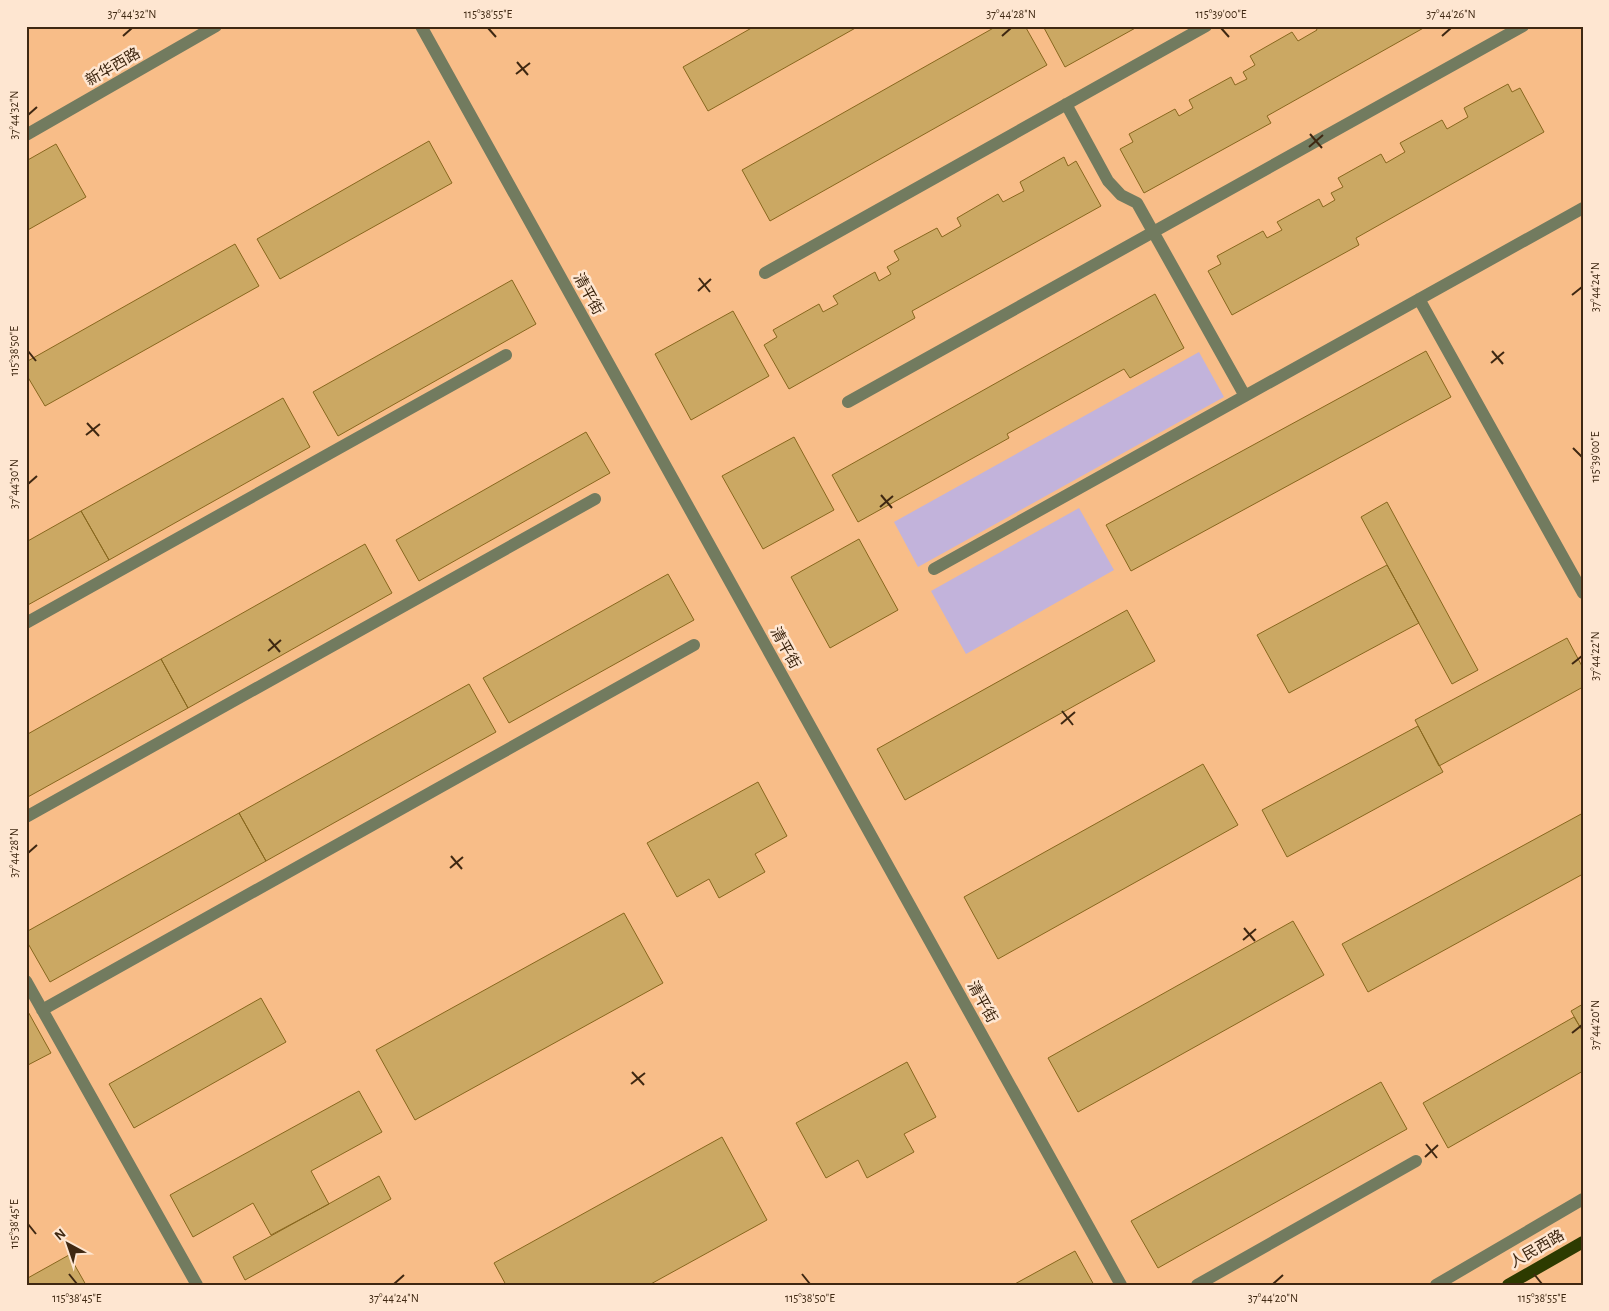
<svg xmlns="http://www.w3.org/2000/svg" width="1609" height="1311" font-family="'Alegreya Sans','Noto Sans SC',sans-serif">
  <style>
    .green { fill: #c2b3db }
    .building { fill: #cba863; stroke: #88671e }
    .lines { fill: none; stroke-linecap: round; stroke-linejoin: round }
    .minor { stroke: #727b5f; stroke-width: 12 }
    .major { stroke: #2d3b00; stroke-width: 12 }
    .ticks { fill: none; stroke: #3f2812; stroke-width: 2 }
    .labels { text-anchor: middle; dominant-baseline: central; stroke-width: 5; stroke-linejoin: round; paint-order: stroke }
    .street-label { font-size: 15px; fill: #3f2812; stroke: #fee6d1 }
    .neatline { fill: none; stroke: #3f2812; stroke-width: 2 }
    .ticks-label { font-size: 12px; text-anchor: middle; fill: #3f2812 }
  </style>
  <rect width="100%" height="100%" fill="#f8bd88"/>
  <!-- green -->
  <path class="green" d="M1199 352 1224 397 918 567 894 522Z
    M1079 508 1114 570 966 654 931 591Z"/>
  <!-- building -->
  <path class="building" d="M755 26H859L708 111 683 67Z
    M997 26H1025L1047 65 770 221 742 170Z
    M1043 26H1139L1065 67Z
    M1315 26H1427L1267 116 1271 123 1144 193 1120 149 1133 142 1129 134 1175 109 1179 116 1193 108 1189 100 1231 77 1235 85 1247 79 1243 72 1255 65 1250 56 1292 32 1298 41 1317 30Z
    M1508 84 1512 92 1520 88 1544 132 1356 238 1359 245 1232 315 1208 271 1221 264 1217 256 1263 231 1267 238 1282 230 1277 222 1319 199 1323 207 1335 200 1331 193 1343 187 1338 178 1381 154 1386 163 1405 152 1400 143 1442 120 1447 129 1468 117 1464 108Z
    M429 141 452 183 280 279 257 239Z
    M56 144 86 197 26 231V161Z
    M1064 157 1068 166 1076 161 1101 206 912 311 915 318 789 389 764 345 777 337 773 330 819 304 823 312 838 304 833 296 875 272 879 281 891 274 887 267 899 260 894 251 937 228 942 237 961 226 957 218 998 194 1003 202 1024 191 1020 182Z
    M235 244 259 286 45 406 26 374V362Z
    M512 280 536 324 338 436 313 392Z
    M1155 294 1184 348 1130 378 1124 369 1007 434 1009 438 858 522 832 475Z
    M733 311 769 376 691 420 655 354Z
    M1426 351 1451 397 1131 571 1106 525Z
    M283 398 310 447 109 560 81 511Z
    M586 432 610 473 419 581 396 540Z
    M794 437 834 510 763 549 722 476Z
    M1387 502 1478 670 1452 684 1361 517Z
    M81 511 109 560 26 606V542Z
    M859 539 898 610 830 648 791 577Z
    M365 544 392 593 188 708 161 659Z
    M1387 565 1419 623 1289 693 1257 635Z
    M668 574 694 620 509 723 483 678Z
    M1127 610 1155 661 905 800 877 749Z
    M1567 638 1583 668V687L1439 766 1415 720Z
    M161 659 188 708 26 798V735Z
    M469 684 496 732 266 861 239 813Z
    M1418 726 1443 772 1287 857 1262 810Z
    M1203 764 1238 825 998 959 964 897Z
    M758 782 787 836 755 854 765 872 719 898 709 879 677 897 647 843Z
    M239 813 266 861 50 982 26 940V932Z
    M1583 813V874L1368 992 1342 944Z
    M624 913 663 983 415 1120 376 1050Z
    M1293 921 1324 975 1078 1112 1048 1058Z
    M261 998 286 1042 134 1128 109 1084Z
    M1583 1004V1032L1571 1011Z
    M26 1008 51 1053 26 1066Z
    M1574 1017 1583 1032V1071L1448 1148 1423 1103Z
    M907 1062 936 1117 904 1134 914 1152 867 1178 858 1160 826 1178 796 1123Z
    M1381 1082 1407 1129 1158 1268 1131 1221Z
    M359 1091 382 1132 311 1171 329 1204 271 1235 253 1203 193 1237 170 1195Z
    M722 1137 767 1220 649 1285H506L494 1263Z
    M379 1176 391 1199 245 1280 233 1257Z
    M1075 1251 1094 1285H1013Z
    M69 1255 86 1285H26V1279Z"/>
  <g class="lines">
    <!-- minor -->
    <path class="minor" d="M421 26 1121 1285
      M1066 104 1108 181 1121 195 1137 203 1245 396
      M26 135 216 26
      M765 273 1206 26
      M1419 299 1583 593
      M848 402 1523 26
      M934 569 1583 208
      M26 623 506 355
      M26 817 595 499
      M26 981 197 1285
      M42 1010 694 645
      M1197 1285 1416 1161
      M1436 1285 1583 1199"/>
    <!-- major -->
    <path class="major" d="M1508 1285 1583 1242"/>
  </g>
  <!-- ticks -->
  <path class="ticks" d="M488 28 496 37M1221 28 1229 37M123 36 132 28M1002 36 1011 28M1442 36 1451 28M517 62 528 75M516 74 530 63M28 115 37 107M1310 134 1322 148M1309 147 1323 135M699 278 710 292M698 291 711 279M1572 295 1582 287M28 351 36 361M1492 351 1503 364M1491 363 1504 352M87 423 99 436M86 435 100 424M1573 448 1582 457M28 484 37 476M881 495 892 508M880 507 893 496M269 639 280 652M268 651 281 640M1572 664 1582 656M1062 711 1073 725M1061 724 1075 712M28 853 37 845M451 856 462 869M450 868 463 857M1244 928 1255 941M1243 940 1256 929M1572 1033 1582 1025M632 1072 644 1085M631 1084 645 1073M1426 1144 1437 1158M1425 1157 1438 1145M28 1224 36 1234M69 1274 77 1284M802 1274 810 1284M1534 1274 1542 1284M394 1284 404 1275M1273 1284 1283 1275"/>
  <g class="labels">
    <!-- street labels -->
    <g class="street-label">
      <text transform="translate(113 67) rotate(-30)">新华西路</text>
      <text transform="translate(588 294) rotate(61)">清平街</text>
      <text transform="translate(785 648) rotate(61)">清平街</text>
      <text transform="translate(982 1002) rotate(61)">清平街</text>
      <text transform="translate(1537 1249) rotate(-30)">人民西路</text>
    </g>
  </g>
  <!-- border -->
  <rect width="1609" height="1311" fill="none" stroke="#fee6d1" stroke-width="55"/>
  <!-- north arrow -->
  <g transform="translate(68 1244) rotate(320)" stroke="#fee6d1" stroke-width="4" paint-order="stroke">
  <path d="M0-4L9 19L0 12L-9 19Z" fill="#3f2812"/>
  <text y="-8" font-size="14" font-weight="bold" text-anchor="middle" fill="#3f2812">N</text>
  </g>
  <rect x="28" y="28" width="1554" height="1256" class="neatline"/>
  <g class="ticks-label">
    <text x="132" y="18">37°44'32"N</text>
    <text x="488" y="18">115°38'55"E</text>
    <text x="1011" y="18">37°44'28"N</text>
    <text x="1221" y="18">115°39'00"E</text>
    <text x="1451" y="18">37°44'26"N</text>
    <text transform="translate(14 115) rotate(-90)" y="4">37°44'32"N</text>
    <text transform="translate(1595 287) rotate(-90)" y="4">37°44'24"N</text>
    <text transform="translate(14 351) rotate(-90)" y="4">115°38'50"E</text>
    <text transform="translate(1595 457) rotate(-90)" y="4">115°39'00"E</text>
    <text transform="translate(14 484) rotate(-90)" y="4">37°44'30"N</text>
    <text transform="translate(1595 656) rotate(-90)" y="4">37°44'22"N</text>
    <text transform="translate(14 853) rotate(-90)" y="4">37°44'28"N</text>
    <text transform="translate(1595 1025) rotate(-90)" y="4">37°44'20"N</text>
    <text transform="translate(14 1224) rotate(-90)" y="4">115°38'45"E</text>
    <text x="77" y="1302">115°38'45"E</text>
    <text x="394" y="1302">37°44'24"N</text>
    <text x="810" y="1302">115°38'50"E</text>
    <text x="1273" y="1302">37°44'20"N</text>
    <text x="1542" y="1302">115°38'55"E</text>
  </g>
</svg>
